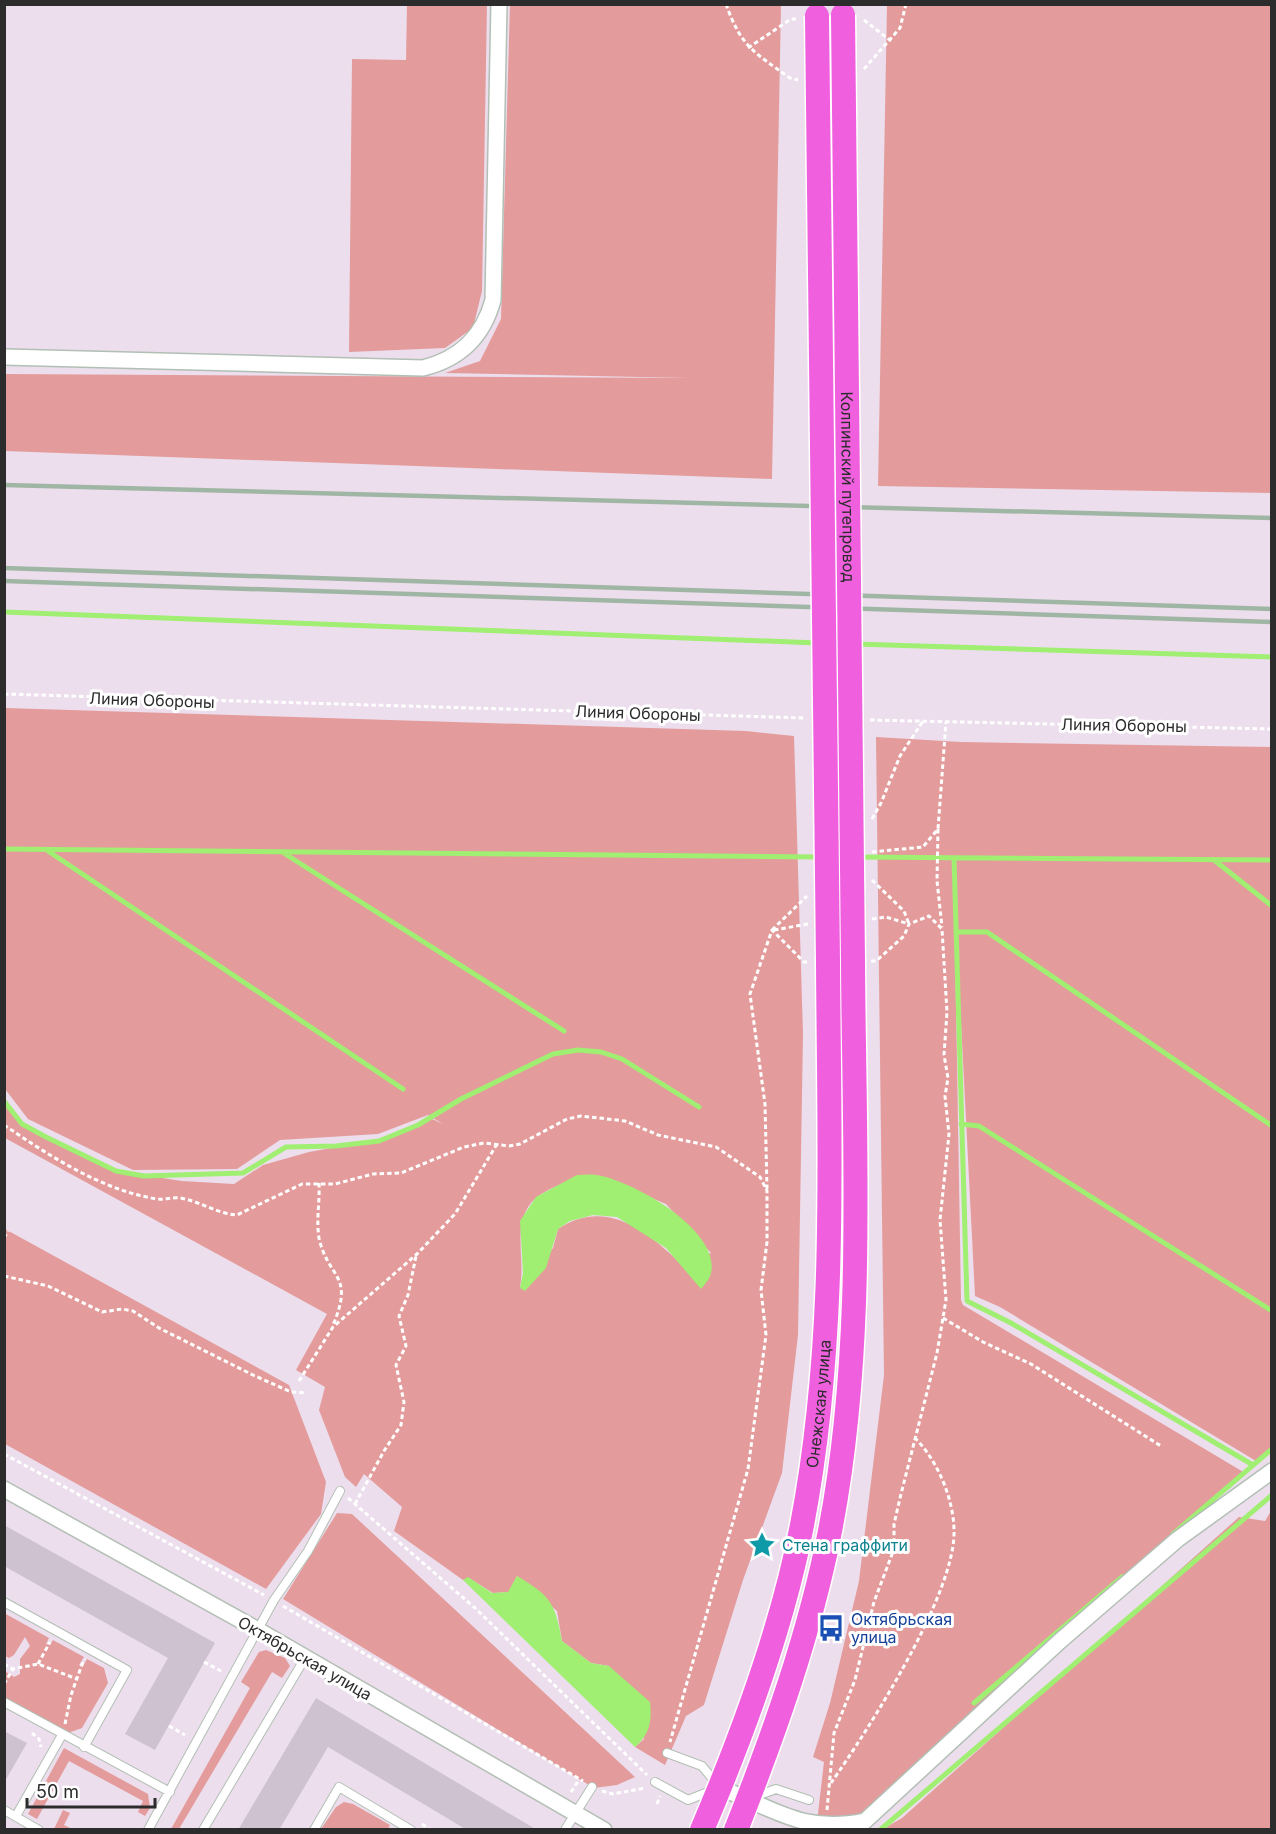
<svg xmlns="http://www.w3.org/2000/svg" width="1276" height="1834" font-family="Inter,sans-serif">
  <style>
    .green { fill: #e39c9b; fill-rule: evenodd }
    .water { fill: #a0ee72 }
    .lines { fill: none; stroke-linecap: round; stroke-linejoin: round }
    .stream { stroke: #a0ee72; stroke-width: 5 }
    .building { fill: #cfc2d0 }
    .service-casing { stroke: #b2bfb4; stroke-width: 10 }
    .minor-casing { stroke: #b2bfb4; stroke-width: 18 }
    .primary-casing { stroke: #fff; stroke-width: 27 }
    .path { stroke: #fff; stroke-width: 3; stroke-dasharray: 4.5 3; stroke-linecap: butt }
    .service { stroke: #fff; stroke-width: 8 }
    .minor { stroke: #fff; stroke-width: 15 }
    .primary { stroke: #f060de; stroke-width: 24 }
    .rail { stroke: #a0b6a5; stroke-width: 4.5 }
    .primary-bridge-casing { stroke: #fff; stroke-width: 27; stroke-linecap: butt }
    .primary-bridge { stroke: #f060de; stroke-width: 24 }
    .labels { text-anchor: middle; dominant-baseline: central; stroke-width: 6; stroke-linejoin: round; paint-order: stroke }
    .street-label { font-size: 16px; fill: #2c2c2c; stroke: #fff }
    .culture-label { font-size: 16px; fill: #0d838f; stroke: #fff; text-anchor: start }
    .transit-label { font-size: 16px; fill: #164399; stroke: #fff; text-anchor: start }
  </style>
  <rect width="100%" height="100%" fill="#ecdeed"/>
  <!-- green -->
  <path class="green" d="M510 4 781 5 772 479 5 451V374L688 378 445 373 480 361 501 319Z
    M407 5H487L482 291 473 328 445 348 349 352 352 59 406 60Z
    M887 5H1271V493L878 486Z
    M5 708 746 731 794 736 803 1034 798 1335 782 1473 743 1580 704 1705 686 1716 665 1765 635 1747 644 1739 609 1666 591 1663 562 1641 557 1611 517 1576 509 1592 493 1593 469 1578 463 1580 394 1531 402 1507 364 1474 356 1487 345 1477 319 1410 325 1387 296 1370 327 1314 5 1138 4 1101 22 1124 91 1161 116 1171 182 1181 234 1184 263 1165 309 1152 386 1138 430 1118 443 1124 428 1115 378 1134 280 1140 237 1169 133 1170 28 1119 5 1089ZM578 1175H597L666 1204 711 1253 679 1262C645 1229 604 1198 558 1229L553 1248 520 1287C526 1258 510 1220 536 1198 544 1190 566 1183 578 1175Z
    M876 737 961 742 1271 747V1448L1256 1461 1000 1307 975 1296 954 885 961 1300 963 1305 1245 1473 1053 1641 857 1821 817 1822 824 1762 813 1757 830 1703 859 1581 884 1375Z
    M5 1229 289 1385 326 1482 321 1514 266 1589 5 1444Z
    M1271 1511V1829H883L902 1818 1239 1517 1265 1521Z
    M337 1513 352 1514 635 1777 617 1785 594 1788 283 1599Z
    M4 1613 49 1638 46 1644 50 1645 53 1640 84 1657 79 1665 83 1666 87 1659 104 1668 108 1683 82 1728 68 1733 5 1698V1671L14 1677 20 1674V1659L30 1646 25 1637 14 1655 9 1658 5 1656Z
    M266 1650 285 1658 290 1666 282 1678 272 1672 179 1829H171L250 1688 241 1682 259 1652Z
    M64 1748 148 1794 150 1808 145 1816 138 1812 143 1801 69 1761 37 1819 28 1814Z
    M344 1802 353 1804 390 1825 388 1829H321L336 1807Z
    M63 1810 70 1813 64 1825 72 1829H54Z"/>
  <!-- water -->
  <path class="water" d="M577 1175C583 1175 590 1174 596 1175 632 1180 721 1230 711 1273 710 1279 704 1285 701 1289L666 1248 617 1217 593 1215 570 1221 558 1229 546 1268 525 1291 520 1288 523 1273 520 1221 536 1197Z
    M517 1576C551 1596 555 1603 562 1641L591 1663 609 1666 650 1702C652 1721 650 1734 635 1747L463 1580 468 1577 492 1593 508 1592Z"/>
  <g class="lines">
    <!-- stream -->
    <path class="stream" d="M4 612 818 643
      M854 644 1272 657
      M4 849 822 857
      M48 851 403 1089
      M282 852 564 1031
      M858 857 1272 860
      M954 858 967 1301 1011 1323 1253 1465
      M1214 860 1272 906
      M956 932H987L1272 1126
      M4 1101 22 1124 46 1137 116 1171 144 1176 243 1173 286 1147 336 1146 379 1141 418 1125 461 1099 553 1054 578 1050 601 1052 622 1059 699 1107
      M961 1124 979 1126 1272 1311
      M1173 1534 1272 1449
      M974 1703 1122 1577
      M880 1830 1272 1495"/>
  </g>
  <!-- building -->
  <path class="building" d="M4 1525 215 1643 155 1750 125 1734 168 1658 4 1566Z
    M316 1698 436 1770 537 1830H467L328 1747 279 1830H238Z
    M4 1731 27 1743 4 1783Z"/>
  <g class="lines">
    <defs>
      <path id="service" d="M4 1602 127 1670 84 1747
        M4 1702 170 1792
        M667 1753 702 1766 716 1783
        M655 1782 688 1800 713 1790
        M754 1797 776 1789 809 1800
        M4 1810 39 1830
        M16 1816 62 1735
        M148 1830 274 1600 308 1551 340 1491
        M203 1830 305 1658
        M314 1830 339 1787 411 1830
        M565 1830 592 1787"/>
      <path id="minor" d="M4 357 423 368C460 359 483 337 493 300L499 4
        M4 1489 258 1630 604 1830
        M720 1788C774 1808 801 1834 865 1821L1060 1641 1178 1539 1272 1471"/>
      <g id="primary">
        <path id="s1" d="M702 1830C742 1736 783 1625 802 1525 838 1337 829 1151 828 961"/>
        <path d="M736 1830C774 1734 810 1633 830 1531 866 1345 854 1150 853 961"/>
      </g>
    </defs>
    <!-- service casing -->
    <use href="#service" class="service-casing"/>
    <!-- minor casing -->
    <use href="#minor" class="minor-casing"/>
    <!-- primary casing -->
    <use href="#primary" class="primary-casing"/>
    <!-- path -->
    <path class="path" d="M726 4C741 47 755 53 790 78L798 80
      M864 20 891 41
      M748 48 791 19H797
      M864 69 900 28 906 4
      M4 694 806 718
      M870 720 1272 729
      M872 819 881 803 900 756 923 721
      M938 829 937 881 942 927
      M872 852 923 847 938 829 946 722
      M872 880 904 911 909 924
      M872 919 886 917 909 924
      M772 930 807 896
      M774 930 808 924
      M4 1125C50 1156 101 1190 157 1199 165 1200 172 1197 180 1198 200 1201 217 1214 237 1215L302 1184H335L373 1174 401 1173 464 1147 484 1143 509 1146 520 1144 567 1119 581 1116 625 1121 658 1135 716 1147 760 1177 767 1191V1242L761 1290 766 1335 748 1469 670 1742
      M319 1183C320 1201 316 1220 319 1238 328 1279 355 1274 333 1325
      M767 1189 765 1104 750 994 772 930 804 962H809
      M4 1238 8 1231
      M4 1276 48 1286 102 1312 122 1309 133 1311 159 1328 253 1375 291 1392 306 1393
      M943 1318 983 1342 1031 1364 1161 1446
      M299 1381 333 1327 417 1254 455 1214 497 1144
      M4 1454 264 1595
      M348 1498 475 1608 647 1775
      M355 1504 384 1451 401 1425 404 1402 396 1365 406 1346 399 1316 408 1295 416 1256
      M283 1606 583 1781
      M4 1645V1646
      M204 1662 221 1671
      M4 1664 13 1669
      M38 1664 50 1642
      M4 1684 13 1669 38 1664 77 1679
      M65 1724 71 1695 84 1659
      M169 1726 185 1735
      M32 1733 39 1739 41 1747
      M831 1783C868 1730 957 1592 954 1529 953 1497 937 1460 915 1438
      M602 1791 613 1794 645 1788
      M571 1792 579 1780
      M657 1804 660 1796
      M827 1810 834 1733 855 1680 874 1602 894 1549V1524L901 1494 937 1353 946 1300 940 1220 949 1134 945 1096 948 1078 944 1055 947 1012 942 929 929 916 909 924 904 936 876 961H871
      M422 1824 431 1830"/>
    <!-- service -->
    <use href="#service" class="service"/>
    <!-- minor -->
    <use href="#minor" class="minor"/>
    <!-- primary -->
    <use href="#primary" class="primary"/>
    <!-- rail -->
    <path class="rail" d="M4 485 1272 518
      M4 568 1272 609
      M4 581 1272 622"/>
    <defs>
      <g id="primary-bridge">
        <path id="s2" d="M843 15 853 961"/>
        <path d="M817 16 828 961"/>
      </g>
    </defs>
    <!-- primary-bridge casing -->
    <use href="#primary-bridge" class="primary-bridge-casing"/>
    <!-- primary-bridge -->
    <use href="#primary-bridge" class="primary-bridge"/>
  </g>
  <!-- icons -->
  <defs>
    <symbol id="sight-bare" viewBox="-9 -9 18 18"><path d="M0-6L1.8-2.2L6-1.7L2.9 1.2L3.7 5.4L0 3.3L-3.7 5.4L-2.9 1.2L-6-1.7L-1.8-2.2Z" fill="#0f9aa8" stroke="#fff" stroke-width="2.5" paint-order="stroke"/></symbol>
    <symbol id="bus-bare" viewBox="-9 -9 18 18"><path d="M-5-6H5V4H4V6H2V4H-2V6H-4V4H-5ZM-3.5-4V0h7V-4ZM-3.5 1.2v1.5H-2V1.2ZM2 1.2v1.5H3.5V1.2Z" fill="#1a4fb4" stroke="#fff" stroke-width="2.5" paint-order="stroke"/></symbol>
  </defs>
  <g fill-rule="evenodd">
    <use href="#sight-bare" x="743" y="1526" width="38" height="38"/>
    <use href="#bus-bare" x="812" y="1609" width="38" height="38"/>
  </g>
  <g class="labels">
    <!-- street labels -->
    <g class="street-label">
      <text stroke="none"><textPath href="#s2" startOffset="472">Колпинский путепровод</textPath></text>
      <text transform="translate(152 700) rotate(2)">Линия Обороны</text>
      <text transform="translate(638 713) rotate(2)">Линия Обороны</text>
      <text transform="translate(1124 725) rotate(1)">Линия Обороны</text>
      <text stroke="none"><textPath href="#s1" startOffset="444">Онежская улица</textPath></text>
      <text transform="translate(305 1658) rotate(30)">Октябрьская улица</text>
    </g>
    <!-- culture labels -->
    <g class="culture-label">
      <text x="782" y="1545">Стена граффити</text>
    </g>
    <!-- transit labels -->
    <g class="transit-label">
      <text x="851" y="1619">Октябрьская<tspan x="851" dy="18">улица</tspan></text>
    </g>
  </g>
  <!-- border -->
  <rect width="1276" height="1834" fill="none" stroke="#2c2c2c" stroke-width="12"/>
  <!-- scale -->
  <path d="M27 1798v9h128v-9" fill="none" stroke="#2c2c2c" stroke-width="3"/>
  <text x="36" y="1798" font-size="18" fill="#2c2c2c" stroke="#ffffff" stroke-width="4.5" paint-order="stroke">50 m</text>
</svg>
